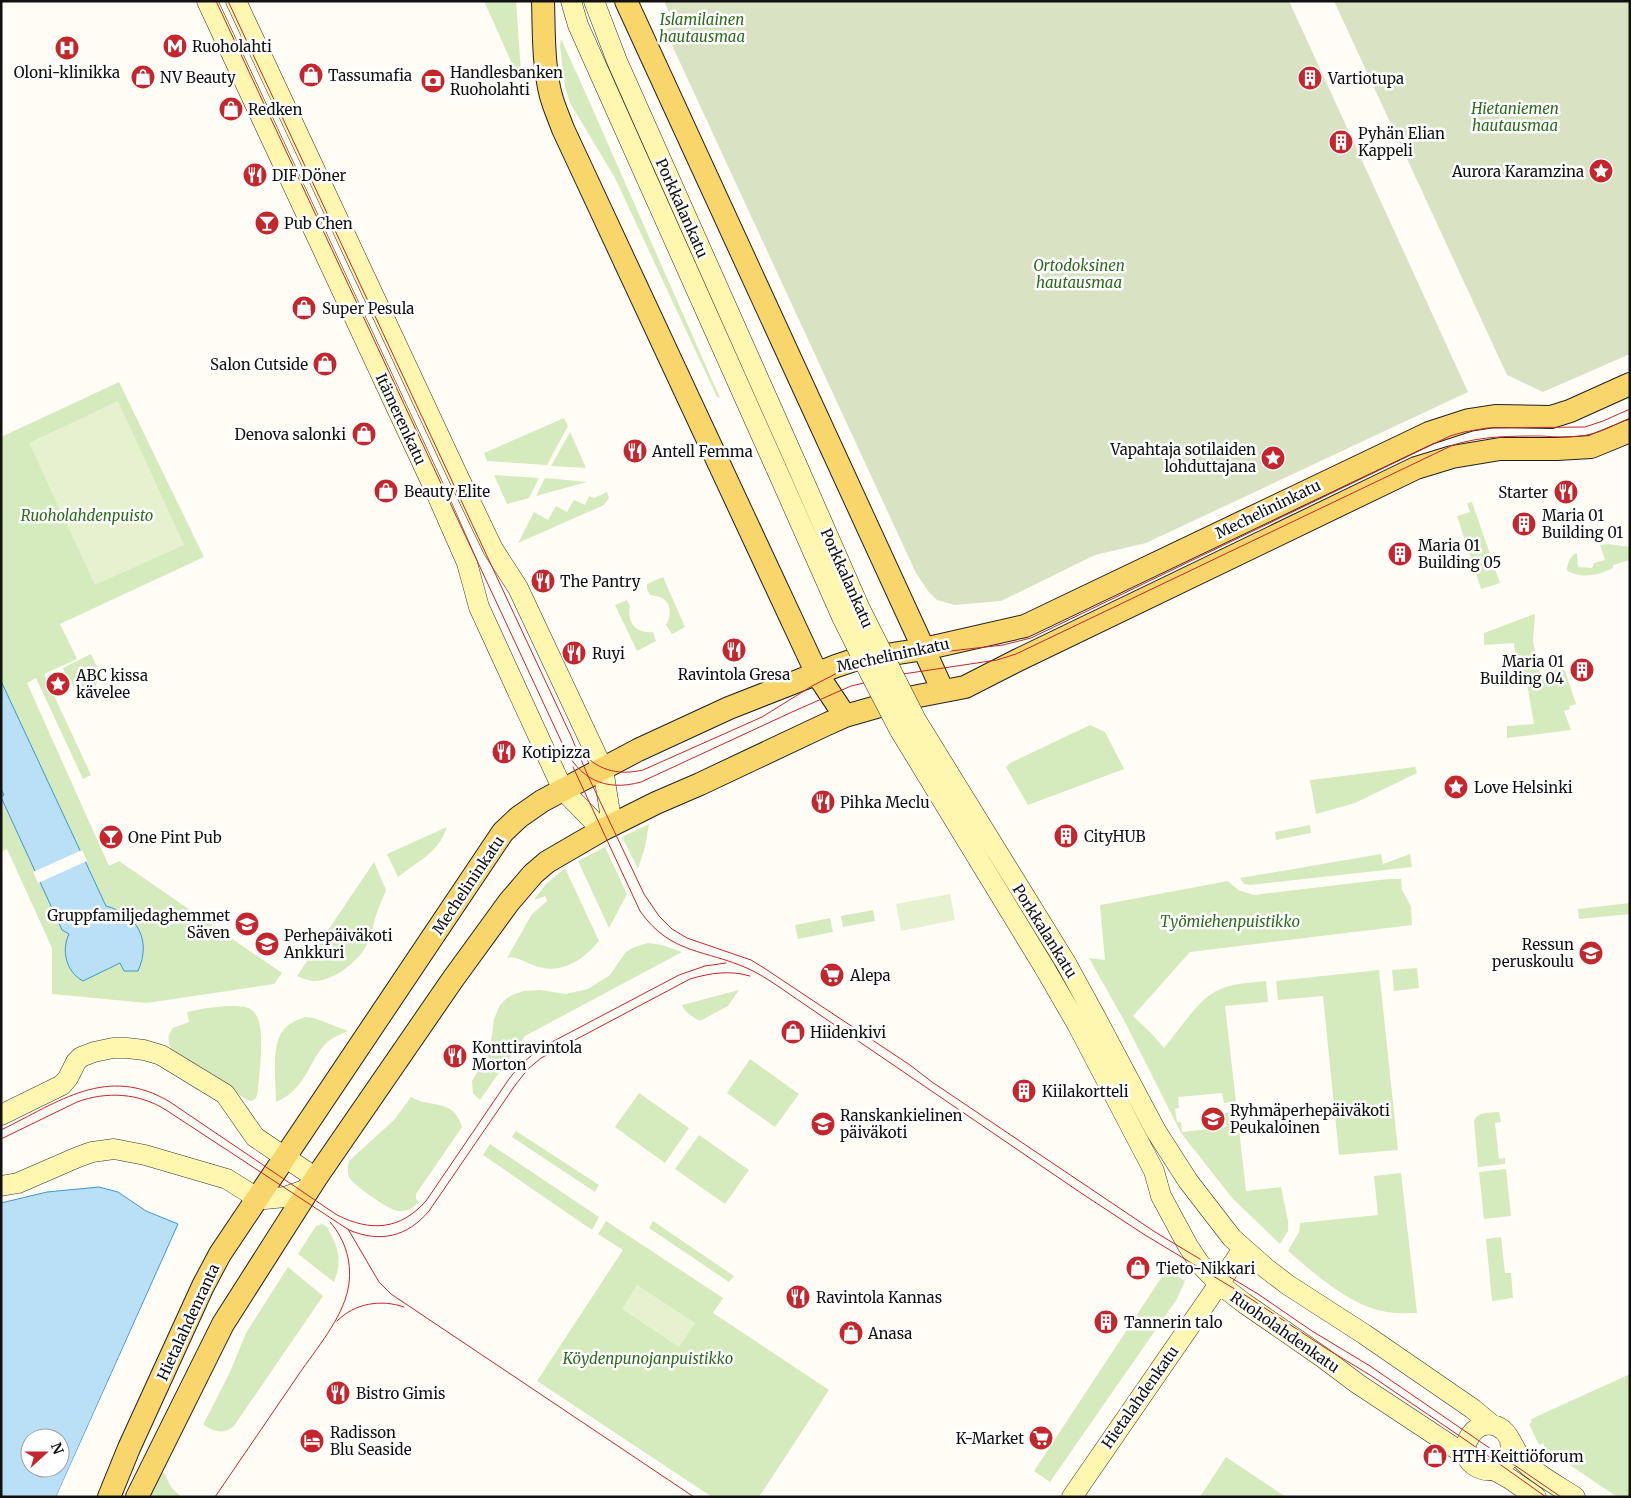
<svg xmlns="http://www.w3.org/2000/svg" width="1631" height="1498" font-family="Merriweather,serif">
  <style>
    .green { fill: #d5ebbd }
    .cemetery { fill: #d9e3c4 }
    .pitch { fill: #e6f2cf }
    .water { fill: #b9e0f7; stroke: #3f96cf; fill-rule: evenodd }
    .pier { fill: #fffdf5 }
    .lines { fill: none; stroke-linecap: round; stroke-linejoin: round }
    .secondary-casing { stroke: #333; stroke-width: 21 }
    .primary-casing { stroke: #222; stroke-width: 24 }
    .secondary { stroke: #fff6b0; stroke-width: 20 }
    .primary { stroke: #f9d66b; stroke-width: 22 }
    .tram { stroke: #c4262e; stroke-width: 1 }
    .secondary-bridge-casing { stroke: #333; stroke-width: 21; stroke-linecap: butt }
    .secondary-bridge { stroke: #fff6b0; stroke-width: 20 }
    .labels { text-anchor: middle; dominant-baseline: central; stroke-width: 5; stroke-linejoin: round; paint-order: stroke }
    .park-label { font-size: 15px; font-style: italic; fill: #2f6b1f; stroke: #fff }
    .poi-label { font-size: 15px; fill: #111; stroke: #fff; text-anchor: start }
    .street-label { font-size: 15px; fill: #111; stroke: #fff }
  </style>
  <rect width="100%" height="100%" fill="#fffdf5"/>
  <!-- green -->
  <path class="green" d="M484 1H516L522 86Z
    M561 39 582 85 720 398 717 397 615 178 570 103 565 87 560 46Z
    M119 382 204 557 60 624 77 659 44 674 91 775 83 779 36 678 27 683 109 866 119 861 282 973 274 984 147 1003 52 994V948L7 849 1 852V437Z
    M564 418 568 426 547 465 487 461 484 453Z
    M570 432 586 468 551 466Z
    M494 475 539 478 529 498 507 504Z
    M545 478 587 482 536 496Z
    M607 492 609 498 604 505 518 543 534 512 548 520 556 506 567 512 574 500 585 505 589 496 594 498Z
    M1472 502 1500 583 1481 589 1457 516 1470 512 1467 503Z
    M1608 544 1630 547V560L1613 565V568C1599 575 1583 579 1567 571 1567 564 1570 555 1577 553L1578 567 1592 568 1594 563 1605 560 1600 545Z
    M663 577 685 627 672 634 666 625C671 617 672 603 662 598 659 596 654 596 650 595L647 589V584Z
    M627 600 630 606C626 622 636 634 653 632L656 641 637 651 615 605Z
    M1535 614 1533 641 1540 675 1564 668 1576 704 1569 706 1570 709 1564 711 1571 730 1507 738V726L1534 724 1527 684 1518 682 1514 643 1484 645V633Z
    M91 654 101 676 100 681 97 682 95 688 87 691 82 689 80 691 75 689 68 675 66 676 63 668Z
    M1090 725 1105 732 1124 769 1028 805 1006 767 1010 763Z
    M1415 767 1417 773 1355 803 1316 814 1310 780Z
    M649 824 645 847 638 869 622 837Z
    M1310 825 1311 833 1276 840 1275 832Z
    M447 827C438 854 419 860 398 877L387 854Z
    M605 847 627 894 609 928 578 861Z
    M1381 854 1383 864 1410 854 1412 867 1250 885 1244 884 1240 878Z
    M374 862 386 890C383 898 379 906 376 915 373 926 371 937 365 948 355 964 332 982 312 981 306 980 302 978 297 976Z
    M565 868 599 941C582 961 560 976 533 965 525 962 516 956 507 958L532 914 547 901 545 896 535 900V898L546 884Z
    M1388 879H1401L1402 890 1411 906 1412 925 1190 952 1133 1016 1152 1034 1164 1048C1176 1034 1196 1004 1210 995 1226 983 1248 983 1266 981L1268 1002 1225 1006 1236 1102 1224 1103 1222 1093 1178 1097 1179 1108 1175 1109 1177 1122H1181L1182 1132 1226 1127 1225 1113 1237 1111 1246 1191 1281 1187 1288 1221V1231L1280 1244 1233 1199 1181 1133 1126 1024 1089 958 1105 960 1100 905 1228 881 1238 890 1254 895Z
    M1630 903V914L1579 919 1578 909Z
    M873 910 875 921 843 927 841 916Z
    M830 918 833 932 798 939 795 925Z
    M648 943 662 945 682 952 525 1036 480 1100 473 1093 472 1081 486 1057 491 1042 494 1019 500 1005 506 999 512 995 524 991 540 990 566 994 588 989 610 975 625 953 632 948Z
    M1417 968 1419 988 1394 991 1392 970Z
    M1379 970 1398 1150 1339 1155 1323 996 1278 1000 1276 981Z
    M739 990 728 1006 700 1021C692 1016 686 1014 682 1005Z
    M226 1006C235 1006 246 1005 253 1011 267 1022 259 1074 258 1091L256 1098 252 1101 247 1100 173 1051C167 1044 167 1035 173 1028L189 1022 187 1012 207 1008Z
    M305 1017 314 1018 348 1031C342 1034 336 1036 330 1040 313 1053 309 1077 293 1091 288 1096 282 1099 276 1102 276 1083 271 1047 282 1032 287 1024 296 1020 305 1017Z
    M750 1059 799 1094 775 1127 727 1093Z
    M639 1093 689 1128 665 1163 615 1127Z
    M411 1097C431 1109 453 1097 462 1127L416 1194V1199L419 1202C413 1208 407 1212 398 1211 389 1210 353 1185 349 1177 347 1172 348 1167 349 1161L394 1120Z
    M1499 1112 1501 1122 1495 1123 1499 1159 1505 1158V1164L1478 1167 1474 1121C1478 1111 1490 1113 1499 1112Z
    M516 1131 599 1185 595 1192 512 1137Z
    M699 1135 749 1170 725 1204 675 1169Z
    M490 1144 599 1217 592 1230 483 1155Z
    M1506 1169 1511 1216 1484 1219 1479 1172Z
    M1401 1173 1417 1313C1405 1313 1393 1314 1382 1311 1348 1304 1314 1273 1288 1251L1299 1232 1300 1223 1378 1215 1374 1176Z
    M606 1221 723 1298 713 1313 829 1390 759 1497H712L537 1381 623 1250 598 1234Z
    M653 1221 734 1276 729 1282 649 1228Z
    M322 1224C327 1226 328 1228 330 1233 340 1249 341 1265 334 1282L298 1254 316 1226Z
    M1501 1237 1505 1273H1511L1513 1298 1492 1301 1486 1239Z
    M288 1267 323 1296 234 1426C224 1435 214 1432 204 1425V1423L230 1372 246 1333Z
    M1167 1269 1185 1281 1177 1299 1050 1482 1034 1471Z
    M1630 1374V1497H1617L1545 1448 1543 1443 1539 1445 1529 1424 1532 1422 1531 1419Z
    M1226 1457 1286 1497H1200Z
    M161 1471C167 1475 166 1478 170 1485 173 1490 177 1493 182 1497H148Z"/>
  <!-- cemetery -->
  <path class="cemetery" d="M664 1H1289L1468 392 1146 543 1095 555 1001 601 955 605 937 600 928 591 916 573 665 30 675 25Z
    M1334 1H1630V354L1543 392 1507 375Z"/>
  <!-- pitch -->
  <path class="pitch" d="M118 401 184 545 95 585 29 443Z
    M950 894 955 920 901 931 896 904Z
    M637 1285 695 1323 679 1347 622 1309Z"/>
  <!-- water -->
  <path class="water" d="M1 681 106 906C137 914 152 940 138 971H124L120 963 83 981C66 972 61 950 69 934L62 930 1 797 4 795 1 789Z
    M99 1187 118 1192 146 1211 178 1224 56 1497H1V1203L47 1192ZM30 1438H60V1468H30Z"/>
  <!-- pier -->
  <path class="pier" d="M82 850 87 861 38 883 33 872Z
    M180 1222 181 1225 59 1497H56Z"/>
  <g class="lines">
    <defs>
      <path id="secondary" d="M207 1 434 488 467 563 479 607 563 790 602 830
        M236 1 458 476 493 549 518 588 603 769 612 825
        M571 1 578 25 776 468
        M594 1 617 61 796 463
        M1066 963 1095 1016 1156 1131 1188 1181 1232 1238 1267 1269 1288 1285 1364 1334 1473 1409 1492 1425
        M1044 967 1077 1024 1154 1171 1161 1196 1188 1246 1200 1264 1219 1284 1244 1303 1322 1357 1358 1384 1467 1456
        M1 1115 62 1085 68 1078 76 1062 81 1057 94 1052 113 1048H127L144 1050 161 1055 225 1094 255 1137 316 1178
        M1 1186 18 1183 78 1157 92 1152 114 1149 145 1155 227 1179 257 1198 265 1199 285 1197 302 1191 312 1185
        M1510 1440C1510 1443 1511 1448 1511 1451 1508 1468 1489 1475 1475 1466 1451 1451 1478 1410 1503 1430 1512 1438 1515 1453 1524 1462 1538 1475 1558 1486 1575 1497
        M1494 1470 1510 1479 1536 1497
        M1072 1497 1243 1249"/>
      <path id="primary" d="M543 1C544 32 543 65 551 96 554 107 559 118 563 129L817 674 845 716
        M626 1 943 691
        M109 1497 129 1448 203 1286 220 1254 503 832 519 817 542 801 638 750 729 708 836 666 854 660 924 649 1025 626 1429 433 1469 420 1495 416 1551 417 1570 411 1630 384
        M137 1497 223 1324 316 1178 453 979 509 902 533 874 547 862 602 830 656 803 700 784 825 725 845 716 908 698 965 687 1018 660 1416 468 1452 457 1500 449H1557L1591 447 1630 431"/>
    </defs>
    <!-- secondary casing -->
    <use href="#secondary" class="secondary-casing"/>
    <!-- primary casing -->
    <use href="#primary" class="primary-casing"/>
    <!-- secondary -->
    <use href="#secondary" class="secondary"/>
    <!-- primary -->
    <use href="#primary" class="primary"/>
    <!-- tram -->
    <path class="tram" d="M216 1 563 745C579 779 605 792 641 782L792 712 851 686 903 674 997 660 1016 654 1453 445C1482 436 1511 436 1541 436 1556 437 1572 438 1587 435 1602 432 1616 424 1630 418
      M228 1 571 736 588 776 644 894 659 916 672 929 687 938 751 960 764 968 910 1065 932 1082 1155 1232 1258 1294 1312 1331 1370 1366 1561 1497
      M579 749C596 770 617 776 643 770L762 717 812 686 849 667 867 662 889 658 1003 645 1031 638 1450 436 1464 432 1487 428 1585 427 1603 421 1630 409
      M573 767 640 911C671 955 705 949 749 969 768 978 786 992 804 1004L1081 1193 1145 1235 1248 1297 1327 1349 1370 1375 1467 1441 1546 1497
      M1 1130C59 1102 107 1064 170 1102L337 1215C371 1232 400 1230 426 1201L509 1079C521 1063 533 1053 550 1043L679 975 705 966 726 963
      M1 1139 77 1102C107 1091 139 1093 166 1110L349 1230C380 1243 407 1237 429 1211L516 1084 528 1069 541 1058 690 979C710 973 730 970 750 976
      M348 1229 379 1282 391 1294 694 1497
      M337 1321C355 1303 381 1299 404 1307
      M215 1497C243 1456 271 1415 299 1374 316 1349 342 1319 348 1289 353 1265 346 1240 330 1222"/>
    <defs>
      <path id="secondary-bridge" d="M796 463 860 609 916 720 1066 963
        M776 468 842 617 870 673 899 729 1044 967"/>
    </defs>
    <!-- secondary-bridge casing -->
    <use href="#secondary-bridge" class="secondary-bridge-casing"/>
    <!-- secondary-bridge -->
    <use href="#secondary-bridge" class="secondary-bridge"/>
  </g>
  <!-- icons -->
  <defs>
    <symbol id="metro-disc" viewBox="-11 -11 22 22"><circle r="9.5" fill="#c4262e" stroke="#fff"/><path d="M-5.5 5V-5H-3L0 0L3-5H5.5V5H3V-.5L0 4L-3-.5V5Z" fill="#fff"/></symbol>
    <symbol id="hospital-disc" viewBox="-11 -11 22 22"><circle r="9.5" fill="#c4262e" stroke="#fff"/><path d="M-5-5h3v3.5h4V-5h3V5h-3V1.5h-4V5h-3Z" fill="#fff"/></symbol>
    <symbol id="shop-disc" viewBox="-11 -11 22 22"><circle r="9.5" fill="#c4262e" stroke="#fff"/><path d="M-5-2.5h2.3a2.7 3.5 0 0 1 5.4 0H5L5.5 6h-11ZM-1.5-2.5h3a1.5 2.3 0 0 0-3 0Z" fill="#fff"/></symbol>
    <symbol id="building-disc" viewBox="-11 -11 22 22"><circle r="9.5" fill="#c4262e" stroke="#fff"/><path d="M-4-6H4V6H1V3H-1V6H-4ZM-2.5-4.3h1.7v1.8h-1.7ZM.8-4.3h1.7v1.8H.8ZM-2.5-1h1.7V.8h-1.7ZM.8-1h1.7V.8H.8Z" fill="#fff"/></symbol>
    <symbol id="bank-disc" viewBox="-11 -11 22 22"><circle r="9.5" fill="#c4262e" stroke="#fff"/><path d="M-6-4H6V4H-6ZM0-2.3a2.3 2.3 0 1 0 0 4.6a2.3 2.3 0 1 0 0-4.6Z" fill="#fff"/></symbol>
    <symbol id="sight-disc" viewBox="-11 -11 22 22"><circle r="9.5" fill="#c4262e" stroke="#fff"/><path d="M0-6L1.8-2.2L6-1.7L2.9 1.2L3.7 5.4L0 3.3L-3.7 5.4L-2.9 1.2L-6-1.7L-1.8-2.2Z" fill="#fff"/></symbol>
    <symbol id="restaurant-disc" viewBox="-11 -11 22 22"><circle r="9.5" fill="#c4262e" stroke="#fff"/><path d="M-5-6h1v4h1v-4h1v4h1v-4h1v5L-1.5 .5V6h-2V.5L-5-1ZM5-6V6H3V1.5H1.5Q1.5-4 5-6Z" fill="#fff"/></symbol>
    <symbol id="bar-disc" viewBox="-11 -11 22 22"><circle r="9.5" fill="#c4262e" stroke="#fff"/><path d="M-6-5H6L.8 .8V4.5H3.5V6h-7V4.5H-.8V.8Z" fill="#fff"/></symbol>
    <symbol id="school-disc" viewBox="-11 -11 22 22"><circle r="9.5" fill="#c4262e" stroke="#fff"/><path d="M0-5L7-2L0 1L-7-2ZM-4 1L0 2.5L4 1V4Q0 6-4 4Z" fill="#fff"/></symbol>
    <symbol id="supermarket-disc" viewBox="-11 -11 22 22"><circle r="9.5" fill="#c4262e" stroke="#fff"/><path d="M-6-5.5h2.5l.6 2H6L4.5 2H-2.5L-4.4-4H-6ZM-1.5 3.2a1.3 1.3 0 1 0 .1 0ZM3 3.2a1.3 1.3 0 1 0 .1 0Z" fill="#fff"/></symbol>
    <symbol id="hotel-disc" viewBox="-11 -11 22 22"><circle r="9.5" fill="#c4262e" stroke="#fff"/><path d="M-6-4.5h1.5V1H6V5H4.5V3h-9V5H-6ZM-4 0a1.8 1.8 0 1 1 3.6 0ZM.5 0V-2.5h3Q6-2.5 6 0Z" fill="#fff"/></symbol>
  </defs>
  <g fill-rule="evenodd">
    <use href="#metro-disc" x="161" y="32" width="28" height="28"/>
    <use href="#hospital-disc" x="53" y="34" width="28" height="28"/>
    <use href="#shop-disc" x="297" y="61" width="28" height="28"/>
    <use href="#shop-disc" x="129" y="63" width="28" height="28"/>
    <use href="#building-disc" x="1296" y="64" width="28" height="28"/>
    <use href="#bank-disc" x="419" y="67" width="28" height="28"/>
    <use href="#shop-disc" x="217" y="95" width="28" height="28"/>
    <use href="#building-disc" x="1327" y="128" width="28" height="28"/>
    <use href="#sight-disc" x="1587" y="157" width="28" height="28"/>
    <use href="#restaurant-disc" x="241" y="161" width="28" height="28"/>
    <use href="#bar-disc" x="253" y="209" width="28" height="28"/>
    <use href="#shop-disc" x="290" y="294" width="28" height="28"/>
    <use href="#shop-disc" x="311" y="350" width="28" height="28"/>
    <use href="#shop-disc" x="350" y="420" width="28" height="28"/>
    <use href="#restaurant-disc" x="621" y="437" width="28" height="28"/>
    <use href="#sight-disc" x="1259" y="444" width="28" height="28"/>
    <use href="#shop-disc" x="372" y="477" width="28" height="28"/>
    <use href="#restaurant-disc" x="1552" y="478" width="28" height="28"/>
    <use href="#building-disc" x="1510" y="510" width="28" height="28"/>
    <use href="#building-disc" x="1386" y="540" width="28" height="28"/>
    <use href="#restaurant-disc" x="529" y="567" width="28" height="28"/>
    <use href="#restaurant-disc" x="720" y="636" width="28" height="28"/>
    <use href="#restaurant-disc" x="560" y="639" width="28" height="28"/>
    <use href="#building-disc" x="1568" y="656" width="28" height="28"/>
    <use href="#sight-disc" x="44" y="670" width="28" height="28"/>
    <use href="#restaurant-disc" x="490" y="738" width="28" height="28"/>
    <use href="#sight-disc" x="1442" y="773" width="28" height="28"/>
    <use href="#restaurant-disc" x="809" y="788" width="28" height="28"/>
    <use href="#building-disc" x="1052" y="822" width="28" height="28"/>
    <use href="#bar-disc" x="97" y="823" width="28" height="28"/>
    <use href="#school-disc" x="233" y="910" width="28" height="28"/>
    <use href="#school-disc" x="253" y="930" width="28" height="28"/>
    <use href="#school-disc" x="1577" y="939" width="28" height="28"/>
    <use href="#supermarket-disc" x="818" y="961" width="28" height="28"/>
    <use href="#shop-disc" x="779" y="1018" width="28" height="28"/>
    <use href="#restaurant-disc" x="441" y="1042" width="28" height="28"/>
    <use href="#building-disc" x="1010" y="1077" width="28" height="28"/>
    <use href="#school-disc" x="1199" y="1105" width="28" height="28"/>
    <use href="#school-disc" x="809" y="1110" width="28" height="28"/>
    <use href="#shop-disc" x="1124" y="1254" width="28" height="28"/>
    <use href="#restaurant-disc" x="784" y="1283" width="28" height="28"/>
    <use href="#building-disc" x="1092" y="1308" width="28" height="28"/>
    <use href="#shop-disc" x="837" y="1319" width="28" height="28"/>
    <use href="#restaurant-disc" x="324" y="1379" width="28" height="28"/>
    <use href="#supermarket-disc" x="1027" y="1424" width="28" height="28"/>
    <use href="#hotel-disc" x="298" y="1427" width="28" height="28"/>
    <use href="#shop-disc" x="1421" y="1442" width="28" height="28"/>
  </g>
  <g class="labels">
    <!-- park labels -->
    <g class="park-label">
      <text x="702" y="19">Islamilainen<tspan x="702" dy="17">hautausmaa</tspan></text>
      <text x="1515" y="108">Hietaniemen<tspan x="1515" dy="17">hautausmaa</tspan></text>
      <text x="1079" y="265">Ortodoksinen<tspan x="1079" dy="17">hautausmaa</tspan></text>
      <text x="87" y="515">Ruoholahdenpuisto</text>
      <text x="1230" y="921">Työmiehenpuistikko</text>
      <text x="648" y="1358">Köydenpunojanpuistikko</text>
    </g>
    <!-- poi labels -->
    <g class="poi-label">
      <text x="192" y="46">Ruoholahti</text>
      <text x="67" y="72" text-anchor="middle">Oloni-klinikka</text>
      <text x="450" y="72">Handlesbanken<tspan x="450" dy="17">Ruoholahti</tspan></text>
      <text x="328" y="75">Tassumafia</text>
      <text x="160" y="77">NV Beauty</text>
      <text x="1328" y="78">Vartiotupa</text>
      <text x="248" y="109">Redken</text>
      <text x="1358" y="133">Pyhän Elian<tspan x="1358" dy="17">Kappeli</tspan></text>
      <text x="1584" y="171" text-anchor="end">Aurora Karamzina</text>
      <text x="272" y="175">DIF Döner</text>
      <text x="284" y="223">Pub Chen</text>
      <text x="322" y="308">Super Pesula</text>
      <text x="308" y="364" text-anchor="end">Salon Cutside</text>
      <text x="346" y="434" text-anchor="end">Denova salonki</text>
      <text x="1256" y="449" text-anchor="end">Vapahtaja sotilaiden<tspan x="1256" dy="17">lohduttajana</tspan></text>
      <text x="652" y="451">Antell Femma</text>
      <text x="404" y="491">Beauty Elite</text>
      <text x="1548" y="492" text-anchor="end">Starter</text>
      <text x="1542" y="515">Maria 01<tspan x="1542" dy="17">Building 01</tspan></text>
      <text x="1418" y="545">Maria 01<tspan x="1418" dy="17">Building 05</tspan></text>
      <text x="560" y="581">The Pantry</text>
      <text x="592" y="653">Ruyi</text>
      <text x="1564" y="661" text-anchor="end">Maria 01<tspan x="1564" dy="17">Building 04</tspan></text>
      <text x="734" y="674" text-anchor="middle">Ravintola Gresa</text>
      <text x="76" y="675">ABC kissa<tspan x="76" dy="17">kävelee</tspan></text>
      <text x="522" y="752">Kotipizza</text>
      <text x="1474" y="787">Love Helsinki</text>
      <text x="840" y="802">Pihka Meclu</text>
      <text x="1084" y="836">CityHUB</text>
      <text x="128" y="837">One Pint Pub</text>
      <text x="230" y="915" text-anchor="end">Gruppfamiljedaghemmet<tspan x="230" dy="17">Säven</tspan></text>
      <text x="284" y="935">Perhepäiväkoti<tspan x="284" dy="17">Ankkuri</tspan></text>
      <text x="1574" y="944" text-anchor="end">Ressun<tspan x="1574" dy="17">peruskoulu</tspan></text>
      <text x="850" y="975">Alepa</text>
      <text x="810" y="1032">Hiidenkivi</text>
      <text x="472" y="1047">Konttiravintola<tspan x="472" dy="17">Morton</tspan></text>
      <text x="1042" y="1091">Kiilakortteli</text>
      <text x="1230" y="1110">Ryhmäperhepäiväkoti<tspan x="1230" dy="17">Peukaloinen</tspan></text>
      <text x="840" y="1115">Ranskankielinen<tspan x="840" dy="17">päiväkoti</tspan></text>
      <text x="1156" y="1268">Tieto-Nikkari</text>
      <text x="816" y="1297">Ravintola Kannas</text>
      <text x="1124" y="1322">Tannerin talo</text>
      <text x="868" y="1333">Anasa</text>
      <text x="356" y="1393">Bistro Gimis</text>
      <text x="330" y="1432">Radisson<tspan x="330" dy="17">Blu Seaside</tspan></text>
      <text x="1024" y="1438" text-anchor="end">K-Market</text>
      <text x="1452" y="1456">HTH Keittiöforum</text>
    </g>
    <!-- street labels -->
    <g class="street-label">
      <text transform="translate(682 208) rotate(66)">Porkkalankatu</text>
      <text transform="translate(401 419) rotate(65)">Itämerenkatu</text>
      <text transform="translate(1268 509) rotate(-26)">Mechelininkatu</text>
      <text transform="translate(847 578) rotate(66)">Porkkalankatu</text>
      <text transform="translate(893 655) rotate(-12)">Mechelininkatu</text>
      <text transform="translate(468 885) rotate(-56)">Mechelininkatu</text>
      <text transform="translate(1045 931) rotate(58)">Porkkalankatu</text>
      <text transform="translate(188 1322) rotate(-65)">Hietalahdenranta</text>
      <text transform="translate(1285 1332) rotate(35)">Ruoholahdenkatu</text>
      <text transform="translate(1140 1397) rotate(-55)">Hietalahdenkatu</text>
    </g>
  </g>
  <!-- border -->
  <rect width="1631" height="1498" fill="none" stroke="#111111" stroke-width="5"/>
  <!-- north arrow -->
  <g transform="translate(45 1453) rotate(69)"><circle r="24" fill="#ffffff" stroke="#a0a0a0"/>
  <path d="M0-4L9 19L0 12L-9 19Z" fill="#c4262e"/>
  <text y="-8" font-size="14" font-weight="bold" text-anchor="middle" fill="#111111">N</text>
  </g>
</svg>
